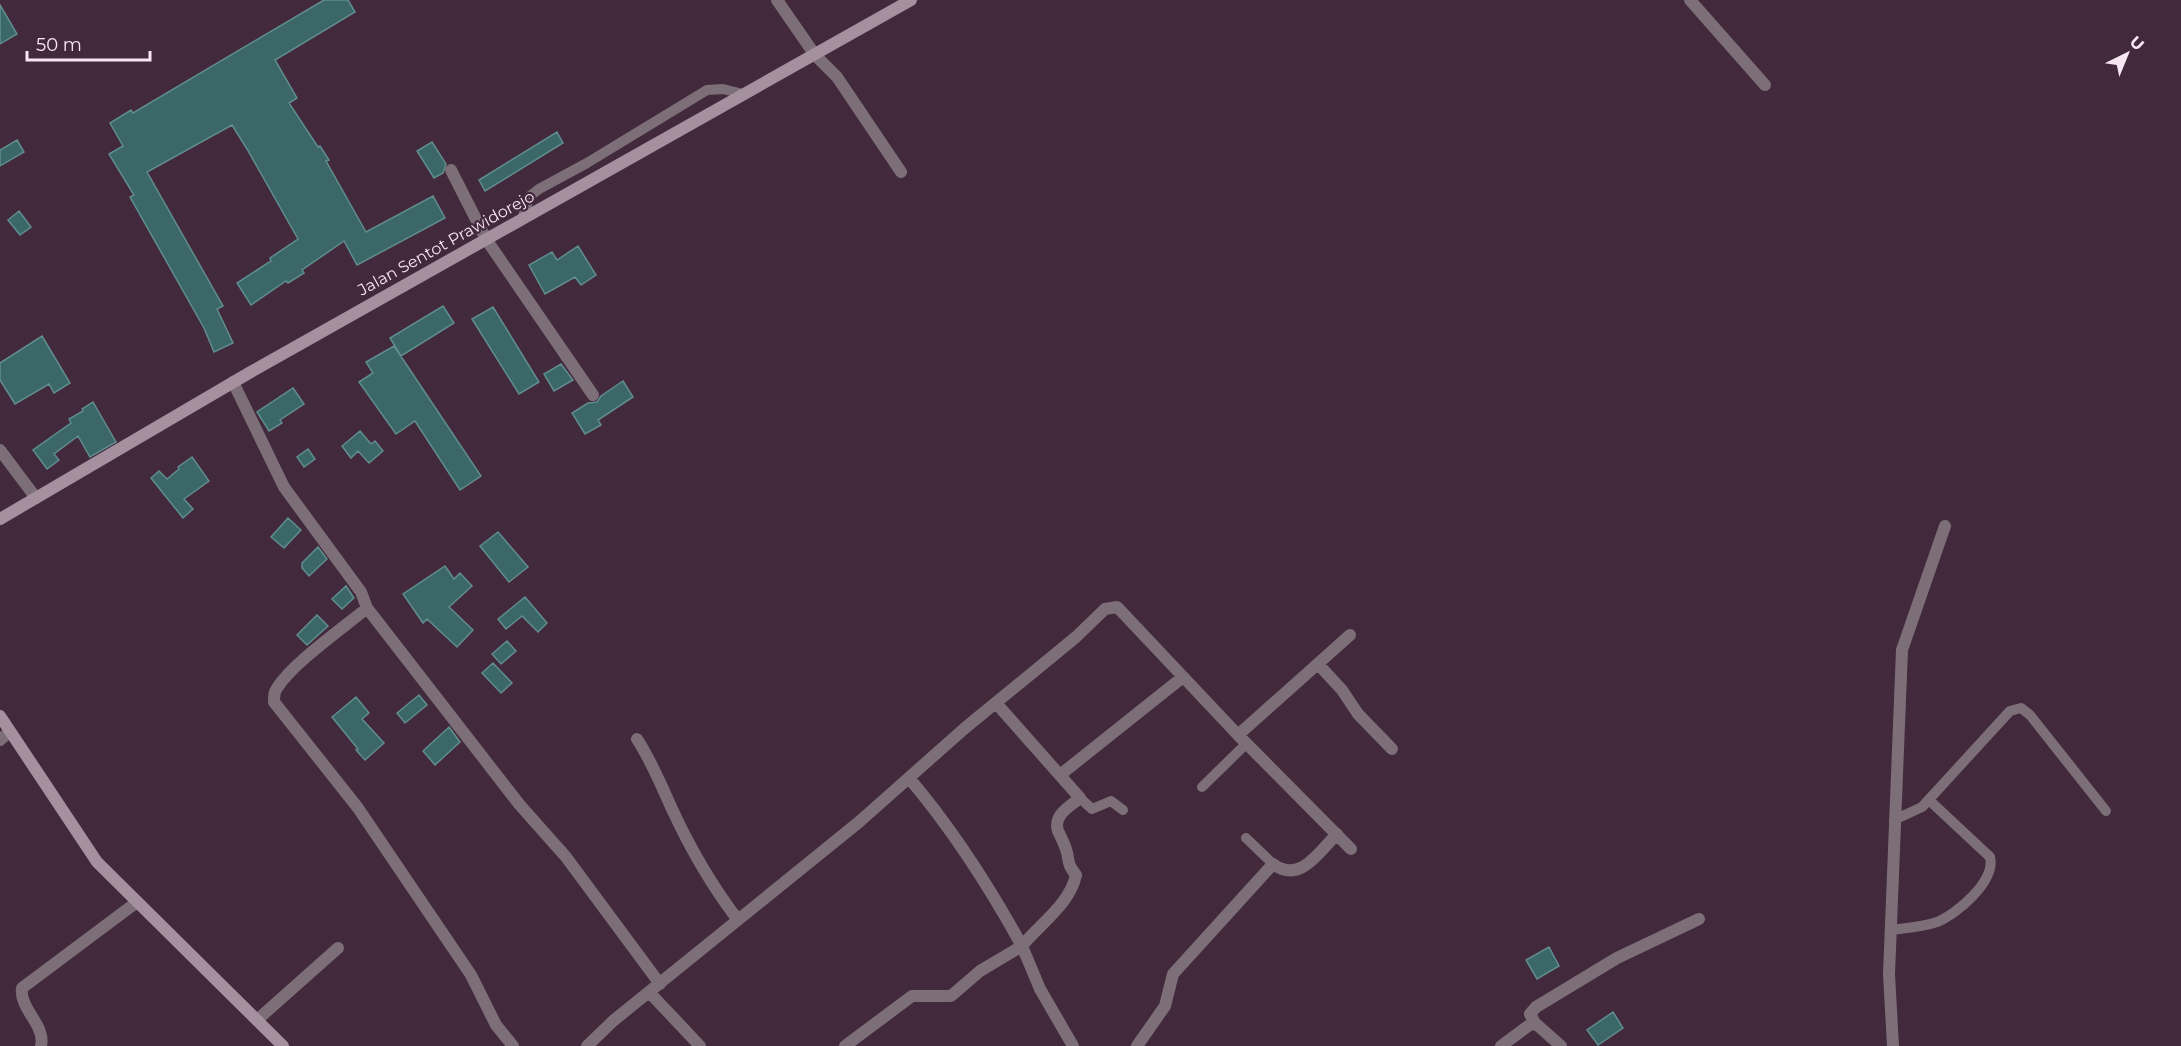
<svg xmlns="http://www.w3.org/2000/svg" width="2181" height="1046" font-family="Montserrat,sans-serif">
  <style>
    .building { fill: #3b6768; stroke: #608d8e; stroke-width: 1.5 }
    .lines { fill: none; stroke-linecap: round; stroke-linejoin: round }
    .service { stroke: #7c6f78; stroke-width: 10 }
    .minor { stroke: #7c6f78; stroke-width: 12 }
    .secondary { stroke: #a5909f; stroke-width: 12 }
    .labels { text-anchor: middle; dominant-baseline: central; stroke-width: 4.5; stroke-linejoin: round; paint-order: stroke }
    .street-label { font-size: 16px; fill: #f8e6f2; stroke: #42293c }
  </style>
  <rect width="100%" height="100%" fill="#42293c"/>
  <!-- building -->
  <path class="building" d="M324 0H348L355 12 275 60 297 98 289 103 318 147 320 146 329 160 326 161 366 232 433 196 445 218 357 265 344 241 302 270 304 273 288 283 286 281 251 305 237 283 271 261 270 258 298 239 247 149 232 125 147 172 223 306 217 309 233 343 214 352 204 328 130 197 134 195 109 154 123 146 110 123 131 110 133 113Z
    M0 5 17 34 0 44Z
    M557 132 563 143 485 191 479 180Z
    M17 140 24 152 0 166V150Z
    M432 142 446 164 443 173 434 178 417 151Z
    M19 211 31 227 20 235 8 220Z
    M578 246 596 275 581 285 575 277 545 294 529 265 552 252 557 260Z
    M443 306 454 323 401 356 390 338Z
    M493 307 539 382 519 394 472 319Z
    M42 336 70 383 54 393 49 384 15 404 0 380V363Z
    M394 346 481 476 460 490 415 421 396 434 359 382 373 373 366 362Z
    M561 364 573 380 554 391 544 374Z
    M623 381 633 397 598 420 601 425 585 434 572 413 588 403 597 402 601 396Z
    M293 388 304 404 280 420 282 423 269 431 257 412Z
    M93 402 116 442 90 457 78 436 54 454 59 460 47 469 33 450 71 423 69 419 83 411 82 409Z
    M360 431 371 444 375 441 383 451 369 463 358 451 351 458 342 446Z
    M308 449 315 459 304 467 297 457Z
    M192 457 209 481 184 499 193 509 183 518 151 478 159 471 167 479 179 469 178 467Z
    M288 518 301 530 284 548 271 537Z
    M498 532 528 567 509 582 480 546Z
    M318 547 327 559 309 576 302 568V563Z
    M445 566 454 579 460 573 472 586 449 607 473 630 457 647 427 619 423 623 403 594Z
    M346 586 354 598 342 609 332 599Z
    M525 597 547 623 538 632 522 616 506 629 498 619Z
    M317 615 328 626 307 645 297 635Z
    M507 641 516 651 501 664 492 654Z
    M493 663 512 683 501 693 482 673Z
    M419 695 427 705 405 723 397 713Z
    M356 697 369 713 362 719 384 743 365 760 356 750 358 749 332 717Z
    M449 727 460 742 435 765 423 751Z
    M1549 947 1559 966 1537 979 1526 960Z
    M1613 1012 1623 1028 1598 1045 1587 1030Z"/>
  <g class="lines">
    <!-- service -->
    <path class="service" d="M522 219 530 196 539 189 587 163 707 90 723 89 743 94
      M1202 787 1246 744
      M1080 798 1092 809 1111 801 1123 810
      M1894 820 1922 807 2010 711 2021 708 2030 715 2106 811
      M1246 838 1273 864
      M1891 930C1906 928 1923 927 1937 922 1957 914 1996 881 1990 857L1929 800"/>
    <!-- minor -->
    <path class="minor" d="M777 0 815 55 837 77 901 172
      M1690 0 1765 85
      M451 170 486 239 593 395
      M233 382 284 487 361 592 367 608C342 629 294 662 277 688 274 692 274 696 274 702L358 808 471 975 496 1025 513 1046
      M0 450 36 498
      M367 608 519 804 566 857 660 984
      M1318 664 1342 690 1358 714 1392 749
      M996 703 1080 798C1069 807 1053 815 1058 831 1061 837 1064 843 1066 849 1070 862 1066 862 1076 875 1070 904 1040 924 1022 946L1040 989 1073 1046
      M1238 735 1350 635
      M637 739C652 762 661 785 672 809 690 848 712 886 738 920
      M0 740 9 732
      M1060 775 1183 677
      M649 992 700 1046
      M257 1020 338 948
      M1535 1023 1530 1014 1536 1007 1617 958 1699 919
      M41 1046C46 1025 19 1009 22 988L137 902
      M587 1046 613 1021 859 822 965 728 1076 637 1105 609 1117 607 1121 611 1238 735 1351 849
      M845 1046 912 996H951L980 971 1022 946C989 886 953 830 909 778
      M1137 1046 1165 1006 1173 974 1273 864C1300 884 1318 853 1337 834
      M1501 1046 1528 1026 1535 1023 1561 1046
      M1893 1046 1889 974 1902 650 1945 526"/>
    <!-- secondary -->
    <path class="secondary" d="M0 519 249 373 911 0
      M0 716 97 862 283 1046"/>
  </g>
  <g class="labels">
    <!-- street labels -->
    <g class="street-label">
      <text transform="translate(446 243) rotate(-29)">Jalan Sentot Prawidorejo</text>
    </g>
  </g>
  <!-- north arrow -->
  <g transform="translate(2127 54) rotate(43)" stroke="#42293c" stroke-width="4.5" paint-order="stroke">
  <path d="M0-4.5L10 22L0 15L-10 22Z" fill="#f8e6f2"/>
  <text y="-9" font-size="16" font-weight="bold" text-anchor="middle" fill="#f8e6f2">U</text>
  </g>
  <!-- scale -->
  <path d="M27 51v9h123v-9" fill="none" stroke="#f8e6f2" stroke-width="3"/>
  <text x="36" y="51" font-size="18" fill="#f8e6f2" stroke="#42293c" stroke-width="4.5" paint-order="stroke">50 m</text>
</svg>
